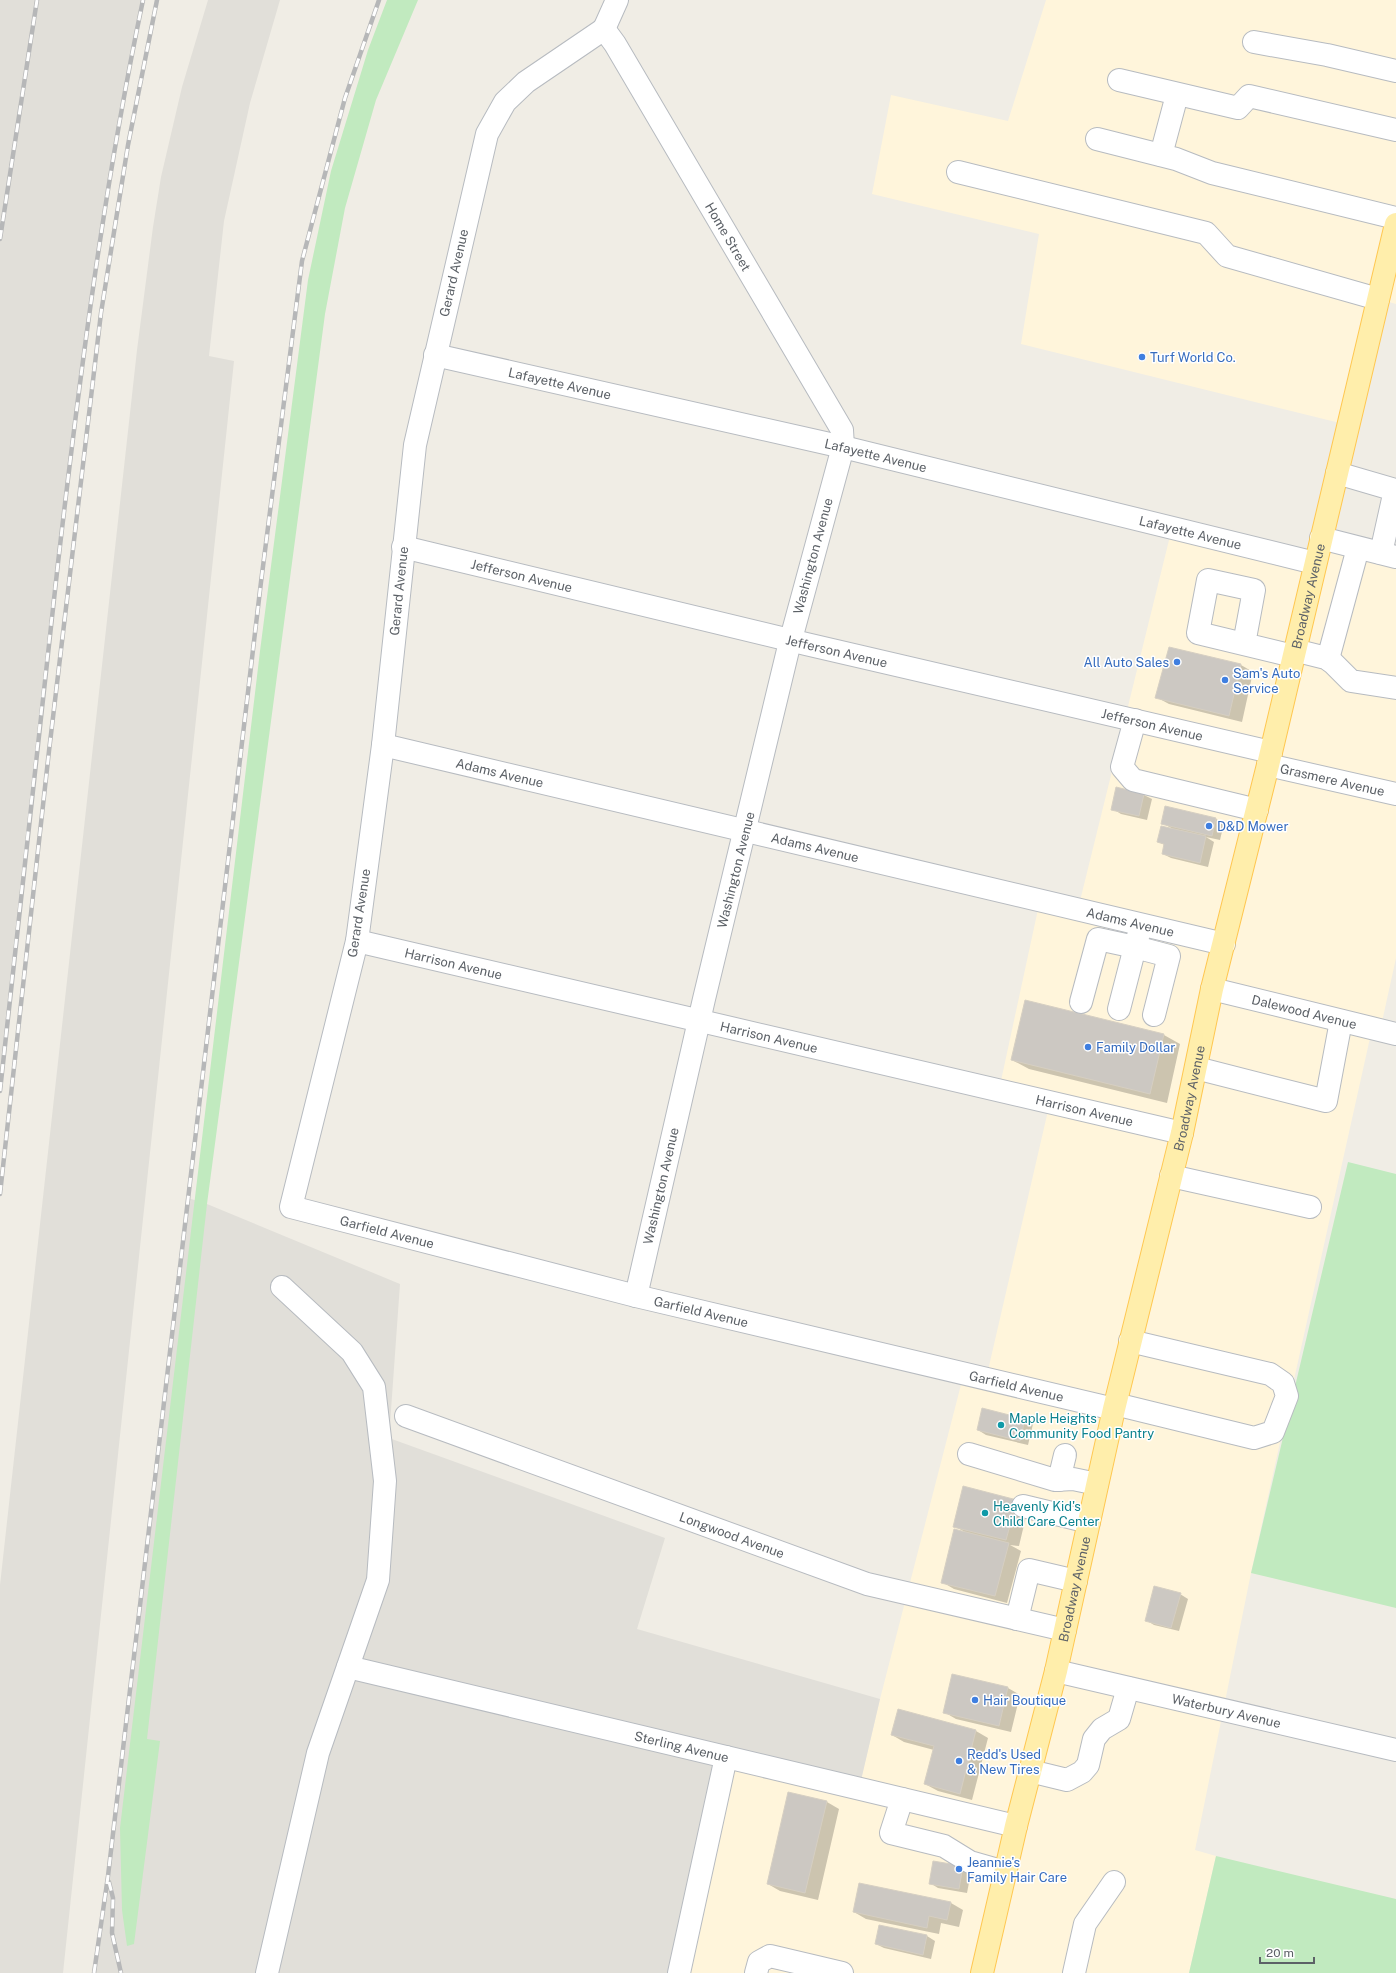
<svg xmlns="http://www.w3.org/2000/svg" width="1396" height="1973" font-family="'Public Sans',sans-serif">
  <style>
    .commercial { fill: #fff5db }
    .industrial { fill: #e1dfd9 }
    .green { fill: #c1eabf }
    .shadow { fill: #0003 }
    .building { fill: #ccc8c2; stroke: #d6cfc2 }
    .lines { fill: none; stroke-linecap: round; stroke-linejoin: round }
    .minor-casing { stroke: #b7bbc0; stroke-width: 24 }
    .major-casing { stroke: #ffc750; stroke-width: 24 }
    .minor { stroke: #fff; stroke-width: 22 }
    .major { stroke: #ffeeab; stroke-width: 22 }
    .rail-casing { stroke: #b6b7b8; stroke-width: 4.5 }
    .rail { stroke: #fff; stroke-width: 3; stroke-dasharray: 9; stroke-linecap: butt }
    .shop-dot { fill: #3f7fe0; stroke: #fff; stroke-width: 1.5 }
    .culture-dot { fill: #0f9aa8; stroke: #fff; stroke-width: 1.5 }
    .labels { text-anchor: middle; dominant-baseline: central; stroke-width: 3; stroke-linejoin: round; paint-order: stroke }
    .street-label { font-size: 13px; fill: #5c6167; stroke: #fff }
    .shop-label { font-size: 13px; fill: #366cbe; stroke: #fff; text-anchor: start }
    .culture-label { font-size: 13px; fill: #0d838f; stroke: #fff; text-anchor: start }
  </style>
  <rect width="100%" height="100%" fill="#f0ede5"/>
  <!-- commercial -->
  <path class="commercial" d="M1046 0H1396V304L1378 299 1348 425 1021 344 1039 234 872 194 891 95 1008 121Z
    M1172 528 1315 563 1321 538 1396 557V958L1380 1031 1372 1029 1251 1573 1195 1850 1216 1856 1189 1973H679L726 1757 859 1788 880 1699 964 1373 986 1379 1050 1102 999 1090 1040 900 1078 909Z"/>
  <!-- industrial -->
  <path class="industrial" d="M0 0H143L115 142 84 343 25 858 0 1091Z
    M208 0H280L250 103 224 221 209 356 234 361 63 1973H0V1585L137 350 153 227 161 177 182 87Z
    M188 1198 207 1204 400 1284 389 1438 665 1538 637 1629 880 1699 859 1789 726 1757 679 1973H94L108 1876Z"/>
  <!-- green -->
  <path class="green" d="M387 0H418L376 100 345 208 325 314 207 1204 147 1739 160 1741 134 1944 127 1946 122 1910 120 1828 260 651 308 280 331 171 368 50Z
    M1348 1162 1396 1174V1608L1251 1573Z
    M1216 1856 1396 1899V1973H1189Z"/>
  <!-- shadow -->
  <path class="shadow" d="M1169 648 1241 665 1253 672 1242 722 1169 704 1156 697Z
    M1117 788 1144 795 1152 799 1147 820 1121 814 1113 809Z
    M1216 819 1224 823 1220 840 1206 837 1214 842 1208 867 1171 858 1163 854 1165 845 1158 842 1173 829 1162 823Z
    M1026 1002 1164 1035 1180 1044 1167 1103 1029 1069 1012 1060Z
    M1025 1420 1033 1424 1028 1445 986 1435 978 1430Z
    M964 1487 1028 1508 1019 1546 1010 1545 1021 1551 1007 1603 954 1589 942 1582 965 1532 954 1526Z
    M1180 1594 1188 1599 1179 1631 1154 1625 1146 1620Z
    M1008 1688 1020 1695 1011 1732 956 1719 944 1712Z
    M899 1710 976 1731 988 1738 972 1800 938 1791 925 1784 934 1750 904 1742 892 1735Z
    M827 1802 839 1809 818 1900 780 1891 768 1884Z
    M934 1862 971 1872 967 1893 938 1888 930 1883Z
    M859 1884 951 1903 963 1910 959 1927 941 1923 939 1934 866 1919 854 1912Z
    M927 1936 935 1941 931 1959 884 1948 876 1944Z"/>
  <!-- building -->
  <path class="building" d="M1169 647 1241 664 1229 716 1155 698Z
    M1116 787 1144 794 1139 816 1111 810Z
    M1165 806 1216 818 1212 836 1161 824Z
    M1161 826 1206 836 1200 863 1162 854 1164 844 1157 842Z
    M1025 1000 1164 1034 1150 1094 1011 1060Z
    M982 1408 1025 1419 1020 1441 977 1430Z
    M963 1486 1017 1500 1006 1540 953 1527Z
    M954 1529 1009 1543 995 1596 941 1583Z
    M1154 1586 1181 1593 1171 1628 1145 1621Z
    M952 1674 1008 1687 999 1726 943 1713Z
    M898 1709 976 1730 960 1794 924 1784 934 1746 891 1735Z
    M788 1792 827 1801 805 1893 767 1884Z
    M933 1861 963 1866 959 1889 929 1884Z
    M859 1883 951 1902 947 1920 929 1916 927 1928 853 1912Z
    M879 1925 927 1935 923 1955 875 1944Z"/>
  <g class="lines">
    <defs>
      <g id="minor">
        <path id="s1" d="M604 29 526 82 505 102 487 134 415 445 383 745 357 941 291 1207 636 1296 1114 1409"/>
        <path id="s2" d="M604 29 615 44 842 430 843 447 788 650 704 999 636 1296"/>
        <path d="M604 29 617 0"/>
        <path d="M1254 42 1327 55 1396 71"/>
        <path d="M1119 80 1238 108 1249 96 1396 130"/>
        <path d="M1097 139 1176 159 1212 173 1396 218"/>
        <path d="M1161 155 1177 95"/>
        <path d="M958 172 1206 233 1227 256 1378 299"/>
        <path id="s3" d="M435 355 843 447 1315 563"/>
        <path d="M1337 473 1395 490 1381 553"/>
        <path d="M1321 538 1396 557"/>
        <path id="s4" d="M403 547 806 644 1271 752"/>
        <path d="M1244 644 1254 590 1208 580 1198 633 1293 656"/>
        <path d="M1294 650 1326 658 1333 663 1351 681 1396 688"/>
        <path d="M1328 659 1358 548"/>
        <path d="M1135 720 1122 767 1133 780 1257 810"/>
        <path id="s5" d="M383 745 1224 944"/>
        <path id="s6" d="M1268 765 1396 794"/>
        <path id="s7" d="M357 941 1182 1133"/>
        <path id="s8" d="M1212 989 1396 1034"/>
        <path d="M1081 1002 1098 939 1135 947 1139 933"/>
        <path d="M1119 1009 1135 947 1169 956 1154 1015"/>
        <path d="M1196 1068 1326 1101 1341 1021"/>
        <path d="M1171 1176 1310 1207"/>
        <path d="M1115 1404 1254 1438 1273 1432 1287 1396 1283 1383 1270 1374 1130 1341"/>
        <path id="s9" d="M406 1416 867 1584 1065 1630"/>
        <path d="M969 1454 1055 1480 1073 1479 1097 1484"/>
        <path d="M1059 1480 1065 1455"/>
        <path d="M1023 1506 1089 1522"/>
        <path d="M1017 1619 1029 1570 1076 1581"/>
        <path id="s10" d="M348 1667 1016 1826"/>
        <path id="s11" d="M1056 1671 1396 1750"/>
        <path d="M1030 1771 1067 1780 1082 1772 1088 1765 1094 1739 1102 1729 1119 1719 1128 1688"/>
        <path d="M902 1799 891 1833 944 1846 970 1862 1005 1872"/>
        <path d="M267 1973 318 1753 378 1580 385 1481 374 1387 352 1352 282 1287"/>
        <path d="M679 1973 726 1757"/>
        <path d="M756 1973 759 1962 770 1956 842 1973"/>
        <path d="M1074 1973 1085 1924 1114 1882"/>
      </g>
      <g id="major">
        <path id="s12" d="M982 1973 1016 1826 1056 1671 1114 1409 1182 1133 1212 989 1268 765 1396 224"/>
      </g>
    </defs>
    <!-- minor casing -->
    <use href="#minor" class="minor-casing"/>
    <!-- major casing -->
    <use href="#major" class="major-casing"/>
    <!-- minor -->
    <use href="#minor" class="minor"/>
    <!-- major -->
    <use href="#major" class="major"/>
    <defs>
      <path id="rail" d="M0 239 37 0
        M0 1091C19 915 38 739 58 563 80 374 104 186 143 0
        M0 1194 49 751 101 313 128 145 157 0
        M109 1882 113 1898 112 1933 121 1973
        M94 1973 108 1876 261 582 302 261 345 98 379 0"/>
    </defs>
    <!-- rail casing -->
    <use href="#rail" class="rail-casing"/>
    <!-- rail -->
    <use href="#rail" class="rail"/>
  </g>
  <!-- markers -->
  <g class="shop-dot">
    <circle cx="1142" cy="357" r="4"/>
    <circle cx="1177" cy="662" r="4"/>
    <circle cx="1225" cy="680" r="4"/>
    <circle cx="1209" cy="826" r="4"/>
    <circle cx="1088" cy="1047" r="4"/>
    <circle cx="975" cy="1700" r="4"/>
    <circle cx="959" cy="1761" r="4"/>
    <circle cx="959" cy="1869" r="4"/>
  </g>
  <g class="culture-dot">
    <circle cx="1001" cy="1425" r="4"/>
    <circle cx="985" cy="1513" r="4"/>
  </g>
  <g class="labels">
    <!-- street labels -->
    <g class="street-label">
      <text stroke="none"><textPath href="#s2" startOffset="242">Home Street</textPath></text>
      <text transform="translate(454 273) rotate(-77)">Gerard Avenue</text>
      <text stroke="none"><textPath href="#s3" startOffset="128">Lafayette Avenue</textPath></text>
      <text stroke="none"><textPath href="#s3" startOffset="452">Lafayette Avenue</textPath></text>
      <text stroke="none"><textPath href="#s3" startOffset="776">Lafayette Avenue</textPath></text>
      <text transform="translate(813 556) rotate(-75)">Washington Avenue</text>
      <text stroke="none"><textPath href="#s4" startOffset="122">Jefferson Avenue</textPath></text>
      <text transform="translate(399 591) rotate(-84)">Gerard Avenue</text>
      <text stroke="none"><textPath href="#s12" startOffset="1415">Broadway Avenue</textPath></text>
      <text stroke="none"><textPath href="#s4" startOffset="446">Jefferson Avenue</textPath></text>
      <text stroke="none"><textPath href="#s4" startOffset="770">Jefferson Avenue</textPath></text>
      <text stroke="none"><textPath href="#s5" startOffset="120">Adams Avenue</textPath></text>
      <text stroke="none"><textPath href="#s6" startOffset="66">Grasmere Avenue</textPath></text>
      <text stroke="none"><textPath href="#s5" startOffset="444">Adams Avenue</textPath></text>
      <text transform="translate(736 870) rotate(-76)">Washington Avenue</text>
      <text transform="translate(359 913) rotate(-81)">Gerard Avenue</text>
      <text stroke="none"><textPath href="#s5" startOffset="768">Adams Avenue</textPath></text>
      <text stroke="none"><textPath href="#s7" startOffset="99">Harrison Avenue</textPath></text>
      <text stroke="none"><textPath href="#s8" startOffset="95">Dalewood Avenue</textPath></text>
      <text stroke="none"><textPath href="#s7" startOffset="423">Harrison Avenue</textPath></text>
      <text stroke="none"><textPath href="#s12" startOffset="899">Broadway Avenue</textPath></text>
      <text stroke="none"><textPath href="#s7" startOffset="747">Harrison Avenue</textPath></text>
      <text transform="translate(661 1186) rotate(-77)">Washington Avenue</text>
      <text stroke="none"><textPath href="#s1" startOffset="1352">Garfield Avenue</textPath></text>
      <text stroke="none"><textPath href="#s1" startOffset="1676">Garfield Avenue</textPath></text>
      <text stroke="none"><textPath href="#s1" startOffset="2000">Garfield Avenue</textPath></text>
      <text stroke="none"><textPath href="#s9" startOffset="347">Longwood Avenue</textPath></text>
      <text stroke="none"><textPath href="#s12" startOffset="395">Broadway Avenue</textPath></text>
      <text stroke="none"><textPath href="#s11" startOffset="175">Waterbury Avenue</textPath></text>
      <text stroke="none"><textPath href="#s10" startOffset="343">Sterling Avenue</textPath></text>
    </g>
    <!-- shop labels -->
    <g class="shop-label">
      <text x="1150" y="357">Turf World Co.</text>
      <text x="1169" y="662" text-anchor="end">All Auto Sales</text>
      <text x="1233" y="673">Sam's Auto<tspan x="1233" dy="15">Service</tspan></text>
      <text x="1217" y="826">D&amp;D Mower</text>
      <text x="1096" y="1047">Family Dollar</text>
      <text x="983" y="1700">Hair Boutique</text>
      <text x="967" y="1754">Redd's Used<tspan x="967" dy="15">&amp; New Tires</tspan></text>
      <text x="967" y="1862">Jeannie's<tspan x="967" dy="15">Family Hair Care</tspan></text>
    </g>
    <!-- culture labels -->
    <g class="culture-label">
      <text x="1009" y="1418">Maple Heights<tspan x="1009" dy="15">Community Food Pantry</tspan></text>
      <text x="993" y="1506">Heavenly Kid's<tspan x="993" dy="15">Child Care Center</tspan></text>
    </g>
  </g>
  <!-- scale -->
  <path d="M1260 1957v6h54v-6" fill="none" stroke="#5c6167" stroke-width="2"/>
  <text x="1266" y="1957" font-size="12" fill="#5c6167" stroke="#ffffff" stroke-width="3" paint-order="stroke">20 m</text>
</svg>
